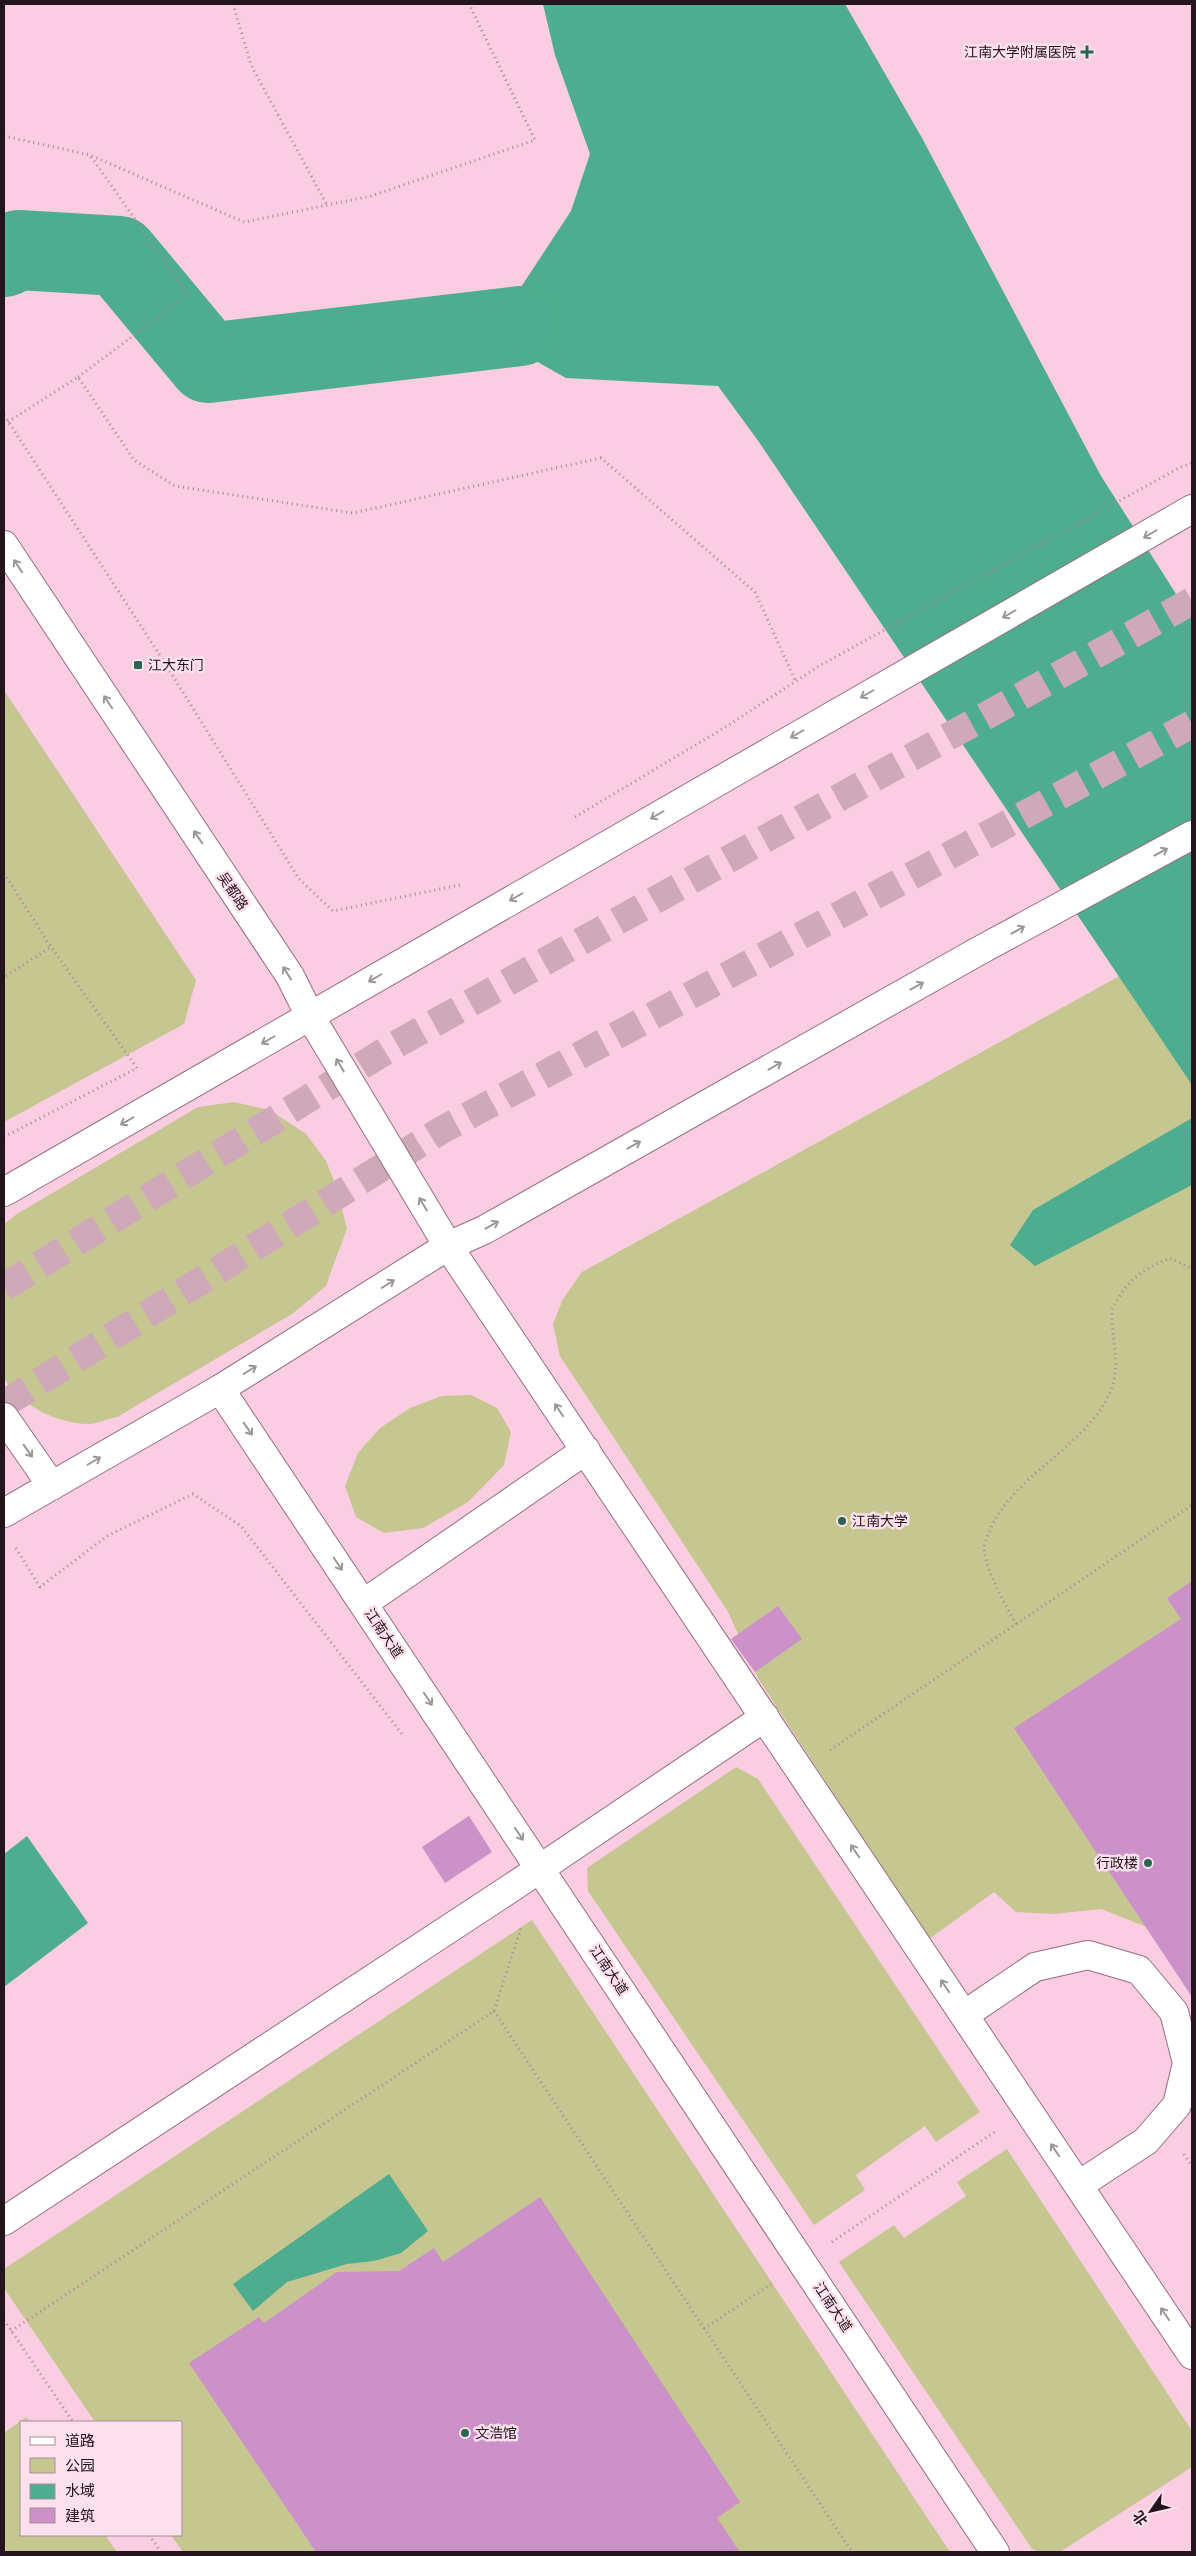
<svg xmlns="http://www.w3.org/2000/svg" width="1196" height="2556" font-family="Lora,'Noto Sans SC',serif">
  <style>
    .green { fill: #c5c690 }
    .water { fill: #4dad8e }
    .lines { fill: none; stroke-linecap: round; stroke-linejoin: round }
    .river { stroke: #4dad8e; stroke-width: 80 }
    .building { fill: #cd91c9 }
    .highway-tunnel { stroke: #cfa8ba; stroke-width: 28; stroke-dasharray: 28 14; stroke-linecap: butt }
    .minor-casing { stroke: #966e81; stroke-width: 30 }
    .major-casing { stroke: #966e81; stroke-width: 30 }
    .path { stroke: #aa8898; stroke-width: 3; stroke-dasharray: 1 4; stroke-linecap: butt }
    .minor { stroke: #fff; stroke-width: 28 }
    .major { stroke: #fff; stroke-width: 28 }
    .oneway { stroke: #9c9599 }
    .poi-dot { fill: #296652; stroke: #fce0ec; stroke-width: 2 }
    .labels { text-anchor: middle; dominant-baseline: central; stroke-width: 5; stroke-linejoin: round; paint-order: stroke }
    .poi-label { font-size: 14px; fill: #24141c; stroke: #fce0ec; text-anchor: start }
    .street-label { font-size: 14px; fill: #24141c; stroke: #fce0ec }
  </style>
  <rect width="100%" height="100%" fill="#facde2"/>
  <!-- green -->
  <path class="green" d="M4 690 196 980 184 1024 4 1122Z
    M1125 973 1192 1060V1988L1152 1929 1101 1909 1053 1914 1016 1912 994 1892 929 1939 759 1680 727 1610 560 1356 553 1324 563 1299 582 1272Z
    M234 1102 270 1110 306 1134 326 1161 337 1188 347 1229 333 1266 326 1286 292 1314 117 1417C108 1419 98 1423 90 1424 57 1424 21 1406 4 1378V1224L17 1214 198 1107Z
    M471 1395 497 1408 511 1432 504 1465 468 1502 423 1528 384 1533 356 1517 345 1486 358 1453 380 1428 410 1408 442 1396Z
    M736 1767 758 1779 980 2112 936 2142 925 2126 856 2175 865 2190 814 2225 588 1891 587 1868Z
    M532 1920 950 2552H183L171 2535H181V2422H95L4 2288V2269Z
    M1007 2149 1192 2431V2467L1060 2552H1040L1032 2549 839 2262 894 2225 904 2238 966 2196 957 2182Z
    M26 2417 30 2422H21V2535H105L117 2552H4V2433Z"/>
  <!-- water -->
  <path class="water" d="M543 4H845L922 138 1101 476 1192 619V1085L759 442 718 386 566 378 520 352 521 287 571 211 590 154 555 55Z
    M1192 1118V1185L1035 1266 1010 1245 1033 1210Z
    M27 1836 88 1923 4 1987V1854Z
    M389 2174 428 2231 401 2253 374 2261 347 2264 287 2282 253 2311 233 2284Z"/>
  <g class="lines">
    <!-- river -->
    <path class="river" d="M4 257 19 250 119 256 208 363 520 326"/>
  </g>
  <!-- building -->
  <path class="building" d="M1192 1581V1997L1014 1728 1181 1619 1167 1598Z
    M778 1606 802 1639 755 1672 731 1639Z
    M469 1816 492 1852 445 1883 422 1847Z
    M540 2197 740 2502 717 2518 740 2552H316L189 2363 259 2317 264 2323 337 2272 399 2271 434 2248 443 2262Z"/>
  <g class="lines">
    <!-- highway-tunnel -->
    <path class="highway-tunnel" d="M4 1287 395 1045 1192 601
      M4 1404 440 1131 1192 724"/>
    <defs>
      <path id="minor" d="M448 1246 1192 2355
        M220 1389 995 2552
        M364 1603 586 1450
        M964 2015 1035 1967 1088 1955 1139 1970 1174 2012 1187 2063 1177 2105 1146 2141 1079 2185
        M4 2221 514 1886 765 1717"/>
      <path id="major" d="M4 545 290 976 310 1016 448 1246
        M4 1192 1192 509
        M4 1417 52 1486
        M4 1513 220 1389 448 1246 484 1230 975 953 1192 835"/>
    </defs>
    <!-- minor casing -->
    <use href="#minor" class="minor-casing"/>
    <!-- major casing -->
    <use href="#major" class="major-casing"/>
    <!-- path -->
    <path class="path" d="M233 4 251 65 327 205
      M4 136 90 155
      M78 377 188 295 90 155 244 222 371 196 535 140 469 4
      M4 415 161 657 299 879 333 911 460 885
      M8 422 78 377 134 460 175 486 353 513 601 458 755 592 796 682
      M575 817 724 728 819 666 1179 468 1192 463
      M4 873 51 947 4 977
      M4 1137 137 1068 51 947
      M16 1548 40 1587 107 1536 193 1494 241 1526 402 1734
      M1016 1624C1007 1608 980 1561 985 1544 1003 1480 1074 1456 1106 1401 1124 1369 1111 1345 1112 1312 1112 1307 1116 1303 1118 1299 1130 1277 1148 1267 1170 1258L1192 1269
      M830 1750 1192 1505
      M494 2011 852 2552
      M1184 2154 1192 2166
      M832 2242 996 2131
      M4 2320 73 2422
      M704 2329 771 2284
      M11 2331 494 2011 521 1928
      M149 2535 161 2552"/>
    <!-- minor -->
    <use href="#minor" class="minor"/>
    <!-- major -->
    <use href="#major" class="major"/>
  </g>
  <!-- one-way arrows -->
  <defs><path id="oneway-shaft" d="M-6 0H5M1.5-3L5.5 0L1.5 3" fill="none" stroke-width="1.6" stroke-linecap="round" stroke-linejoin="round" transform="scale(1.25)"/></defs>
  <g class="oneway">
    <use href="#oneway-shaft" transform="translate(1150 534) rotate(150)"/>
    <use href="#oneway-shaft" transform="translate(18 566) rotate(-124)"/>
    <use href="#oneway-shaft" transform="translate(1009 614) rotate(150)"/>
    <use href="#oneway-shaft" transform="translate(867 694) rotate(150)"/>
    <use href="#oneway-shaft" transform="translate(108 702) rotate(-124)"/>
    <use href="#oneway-shaft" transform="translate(797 734) rotate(150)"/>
    <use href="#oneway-shaft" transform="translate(657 815) rotate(150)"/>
    <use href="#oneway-shaft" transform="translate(198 837) rotate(-124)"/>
    <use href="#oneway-shaft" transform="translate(1161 852) rotate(-29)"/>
    <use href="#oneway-shaft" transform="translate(516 897) rotate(150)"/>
    <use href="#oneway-shaft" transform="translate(1018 930) rotate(-29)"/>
    <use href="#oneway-shaft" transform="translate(287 973) rotate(-122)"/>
    <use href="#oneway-shaft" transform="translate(375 978) rotate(150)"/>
    <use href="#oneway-shaft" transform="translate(917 986) rotate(-29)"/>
    <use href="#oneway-shaft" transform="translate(268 1040) rotate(150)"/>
    <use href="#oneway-shaft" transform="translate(340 1065) rotate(-121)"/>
    <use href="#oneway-shaft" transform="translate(775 1066) rotate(-29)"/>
    <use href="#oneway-shaft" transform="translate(127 1121) rotate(150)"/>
    <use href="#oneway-shaft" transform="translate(634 1145) rotate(-29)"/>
    <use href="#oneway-shaft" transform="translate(423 1204) rotate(-121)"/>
    <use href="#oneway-shaft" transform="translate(492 1225) rotate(-29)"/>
    <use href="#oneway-shaft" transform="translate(388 1284) rotate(-32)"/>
    <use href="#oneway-shaft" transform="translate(250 1370) rotate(-32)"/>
    <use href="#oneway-shaft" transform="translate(559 1410) rotate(-124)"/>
    <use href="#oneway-shaft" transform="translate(248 1429) rotate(55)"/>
    <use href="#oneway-shaft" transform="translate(28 1451) rotate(55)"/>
    <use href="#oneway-shaft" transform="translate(94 1461) rotate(-30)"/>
    <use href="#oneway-shaft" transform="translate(338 1564) rotate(56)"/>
    <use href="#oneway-shaft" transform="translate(428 1699) rotate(56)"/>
    <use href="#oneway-shaft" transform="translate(519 1834) rotate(56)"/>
    <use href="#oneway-shaft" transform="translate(855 1851) rotate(-124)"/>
    <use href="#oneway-shaft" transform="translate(945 1986) rotate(-124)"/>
    <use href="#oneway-shaft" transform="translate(1055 2150) rotate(-124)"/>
    <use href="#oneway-shaft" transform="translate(1165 2314) rotate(-124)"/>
  </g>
  <!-- markers -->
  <g class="poi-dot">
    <path d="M1084.5 44.5h5v5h5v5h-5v5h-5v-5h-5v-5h5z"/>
    <rect x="133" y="660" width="10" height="10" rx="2.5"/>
    <circle cx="842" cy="1521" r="5"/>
    <circle cx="1148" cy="1863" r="5"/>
    <circle cx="465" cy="2433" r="5"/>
  </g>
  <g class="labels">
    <!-- poi labels -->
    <g class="poi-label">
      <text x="1076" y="52" text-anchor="end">江南大学附属医院</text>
      <text x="148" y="665">江大东门</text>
      <text x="852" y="1521">江南大学</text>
      <text x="1138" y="1863" text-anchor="end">行政楼</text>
      <text x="475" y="2433">文浩馆</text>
    </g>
    <!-- street labels -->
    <g class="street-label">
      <text transform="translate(233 891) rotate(56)">吴都路</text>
      <text transform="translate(384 1633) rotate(56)">江南大道</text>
      <text transform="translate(609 1970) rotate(56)">江南大道</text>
      <text transform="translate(833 2307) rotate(56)">江南大道</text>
    </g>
  </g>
  <!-- border -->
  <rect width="1196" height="2556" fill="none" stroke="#24141c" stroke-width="10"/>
  <!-- legend -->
  <rect x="20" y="2421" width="162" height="115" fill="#fce0ec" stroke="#a68e99"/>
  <rect x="30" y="2437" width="25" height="8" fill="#ffffff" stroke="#a68e99"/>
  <text x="65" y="2446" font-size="15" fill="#24141c">道路</text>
  <rect x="30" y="2458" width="25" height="15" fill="#c5c690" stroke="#a68e99"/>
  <text x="65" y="2471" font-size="15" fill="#24141c">公园</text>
  <rect x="30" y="2484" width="25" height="15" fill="#4dad8e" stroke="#a68e99"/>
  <text x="65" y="2496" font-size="15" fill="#24141c">水域</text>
  <rect x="30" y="2508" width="25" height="15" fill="#cd91c9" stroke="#a68e99"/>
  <text x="65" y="2521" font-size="15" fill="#24141c">建筑</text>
  <!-- north arrow -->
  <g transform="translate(1151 2511) rotate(236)" stroke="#fce0ec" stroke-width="4" paint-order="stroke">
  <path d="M0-4L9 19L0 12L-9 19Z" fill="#24141c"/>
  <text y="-8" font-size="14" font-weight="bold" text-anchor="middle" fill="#24141c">北</text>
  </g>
</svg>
